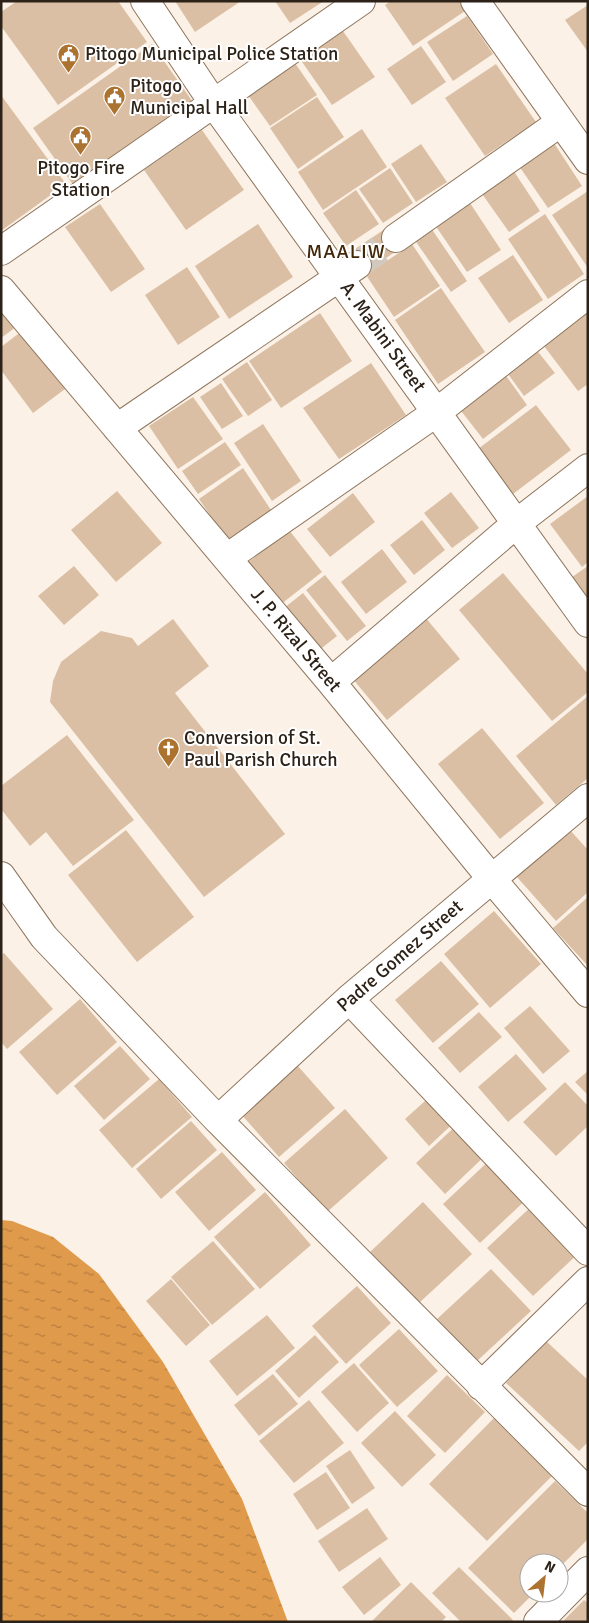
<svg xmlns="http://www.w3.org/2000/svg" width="589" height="1623" font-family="Signika,sans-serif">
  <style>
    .water { fill: url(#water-ripples) }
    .building { fill: #dabfa4 }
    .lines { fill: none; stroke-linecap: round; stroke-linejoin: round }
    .minor-tunnel { stroke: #d3c8bd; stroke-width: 28; stroke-dasharray: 28 14; stroke-linecap: butt }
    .minor-casing { stroke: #8e755c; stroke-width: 30 }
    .minor { stroke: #fff; stroke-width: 28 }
    .labels { text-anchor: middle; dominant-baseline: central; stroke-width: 4; stroke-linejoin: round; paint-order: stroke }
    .poi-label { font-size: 19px; fill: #2d2218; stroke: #fff; text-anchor: start }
    .street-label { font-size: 19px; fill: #2d2218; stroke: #fff }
    .neighbourhood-label { font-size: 20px; letter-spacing: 1px; fill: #432808; stroke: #fff }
  </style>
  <defs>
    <pattern id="water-ripples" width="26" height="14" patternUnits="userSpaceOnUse" patternTransform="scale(1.25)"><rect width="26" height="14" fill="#df9a4c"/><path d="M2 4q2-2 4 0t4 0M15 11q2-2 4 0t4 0" fill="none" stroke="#b57d3e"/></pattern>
  </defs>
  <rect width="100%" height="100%" fill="#fcf1e6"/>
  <!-- water -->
  <path class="water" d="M1 1220 12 1221 53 1237 99 1274 163 1362 242 1499 288 1622H1Z"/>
  <!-- building -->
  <path class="building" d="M17 1H118L147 42 58 105 1 26V12Z
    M175 1H241L195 32Z
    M275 1H324L290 23Z
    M391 1H463L468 9 413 46 385 5Z
    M588 5V52L565 20Z
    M467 16 493 54 453 81 427 42Z
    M343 31 375 77 332 105 300 59Z
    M152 44 195 105 76 189 33 128Z
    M421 46 446 82 412 105 387 69Z
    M295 63 317 95 270 126 248 95Z
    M496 64 536 122 485 156 445 98Z
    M1 95 66 184 1 231Z
    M317 97 344 137 298 169 270 128Z
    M362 129 387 167 323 210 298 172Z
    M202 130 244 190 186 230 144 170Z
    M554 143 582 186 548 208 519 166Z
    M421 144 447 182 416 202 391 164Z
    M390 168 413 203 383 223 359 189Z
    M513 170 540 211 509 232 480 191Z
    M356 190 379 224 346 246 323 213Z
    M588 191V268L552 215Z
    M470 203 501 250 467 272 435 225Z
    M100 204 145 269 111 292 65 227Z
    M545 214 584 274 548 299 508 239Z
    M258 224 293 277 229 319 195 266Z
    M388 227 402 247 363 274 349 253Z
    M431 228 467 281 451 292 414 239Z
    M412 244 440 286 394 317 366 275Z
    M513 255 543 300 509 323 478 278Z
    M187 267 220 317 178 345 145 295Z
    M441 288 485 352 438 384 395 320Z
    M1 307 16 327 1 338Z
    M588 307V384L578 391 541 342Z
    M320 313 352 361 281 408 249 361Z
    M22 331 65 389 33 413 1 370V347Z
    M535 348 555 373 524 396 505 370Z
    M247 362 272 400 248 416 222 379Z
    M371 363 406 415 339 459 303 408Z
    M504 373 527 405 483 439 458 407Z
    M221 383 243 416 222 429 200 397Z
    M193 397 223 439 178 469 149 426Z
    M536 405 571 450 513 494 478 449Z
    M263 424 301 481 272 501 234 443Z
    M225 442 241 465 198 494 182 471Z
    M243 468 273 513 229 543 199 499Z
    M117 491 162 543 116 582 71 530Z
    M451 492 479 528 452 548 424 513Z
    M353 493 375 522 330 557 307 529Z
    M588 496V562L582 567 550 524Z
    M422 520 445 550 414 575 390 545Z
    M289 530 322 572 280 605 247 563Z
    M382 549 407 582 366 614 341 582Z
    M74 566 99 595 64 625 38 596Z
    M588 566V598L572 577Z
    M503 573 588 674V692L552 721 459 610Z
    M325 575 366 626 347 641 306 590Z
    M303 593 337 636 318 651 284 608Z
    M425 617 460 659 387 720 352 678Z
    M173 619 209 666 175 693 285 834 204 897 50 702 53 681 61 662 101 631 132 638 138 646Z
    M588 696V778L556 805 516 756Z
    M482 728 544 803 500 839 438 764Z
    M67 735 134 820 73 866 46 832 30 846 1 809V786Z
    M126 830 194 917 137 962 68 875Z
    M570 830 588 850V892L556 921 517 877Z
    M588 897V966L553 928Z
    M494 911 541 964 490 1008 444 954Z
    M4 953 53 1009 7 1049 1 1042V955Z
    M441 961 479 1004 433 1043 395 1000Z
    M80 999 117 1042 57 1095 19 1052Z
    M530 1006 570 1051 543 1074 504 1028Z
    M479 1012 502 1037 460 1073 438 1048Z
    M120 1046 150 1079 104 1120 74 1086Z
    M516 1054 547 1089 508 1122 478 1087Z
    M297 1065 335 1108 279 1157 241 1114Z
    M588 1071V1095L575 1082Z
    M159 1079 192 1117 132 1168 99 1130Z
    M565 1082 588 1106V1126L556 1156 523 1122Z
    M435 1092 459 1118 429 1146 405 1119Z
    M345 1109 388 1158 327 1212 284 1163Z
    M462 1120 490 1151 445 1194 416 1163Z
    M191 1121 217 1150 161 1199 136 1169Z
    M222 1152 256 1190 209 1231 175 1192Z
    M494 1156 531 1195 480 1243 443 1204Z
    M265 1192 311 1245 260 1289 214 1237Z
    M423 1202 472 1254 419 1303 370 1252Z
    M535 1203 581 1251 533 1296 487 1248Z
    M213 1241 255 1289 212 1325 171 1277Z
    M491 1269 531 1311 477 1361 437 1319Z
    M171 1279 210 1325 186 1346 146 1301Z
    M357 1286 391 1323 346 1364 312 1326Z
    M267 1315 295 1348 237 1396 209 1361Z
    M399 1329 438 1371 397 1407 359 1365Z
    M315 1335 339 1362 299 1398 275 1371Z
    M546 1341 588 1380V1442L579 1451 506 1383Z
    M354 1363 389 1403 357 1432 321 1392Z
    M273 1374 298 1404 259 1436 234 1405Z
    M447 1375 485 1412 445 1453 407 1416Z
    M309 1400 344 1443 294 1483 259 1441Z
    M395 1411 436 1455 402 1487 361 1443Z
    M495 1417 553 1475 487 1541 429 1484Z
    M350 1450 375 1488 352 1504 326 1466Z
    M326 1472 350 1508 317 1530 293 1494Z
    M555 1481 588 1513V1539L559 1568V1563H529V1593H534L514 1613 468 1568Z
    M367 1508 388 1539 339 1572 318 1541Z
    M380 1557 401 1585 364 1615 342 1587Z
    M459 1567 513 1620 510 1622H461L432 1593Z
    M411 1582 446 1617 441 1622H371Z
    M584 1600 588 1603V1622H566L564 1620Z"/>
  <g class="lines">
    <!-- minor-tunnel -->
    <path class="minor-tunnel" d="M357 265 396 238"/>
    <defs>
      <path id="minor" d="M145 1 214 104 588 623
        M475 1 588 160
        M396 238 561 122
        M1 251 361 1
        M1 290 331 682 491 878 588 993
        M117 428 357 265
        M227 558 437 412 588 294
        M331 682 517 523 588 468
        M1 876 44 937 218 1120 588 1492
        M349 999 588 1251
        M218 1120 349 999 588 798
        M481 1386 588 1281
        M538 1622 588 1571"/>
    </defs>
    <!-- minor casing -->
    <use href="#minor" class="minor-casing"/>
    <!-- minor -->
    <use href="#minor" class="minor"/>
  </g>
  <!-- icons -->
  <defs>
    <symbol id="civic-pin" viewBox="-11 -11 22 30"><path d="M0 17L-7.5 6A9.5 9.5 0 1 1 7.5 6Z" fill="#ab7230" stroke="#fff"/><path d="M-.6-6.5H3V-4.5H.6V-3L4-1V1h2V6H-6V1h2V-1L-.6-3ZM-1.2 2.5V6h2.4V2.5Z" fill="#fff"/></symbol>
    <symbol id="church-pin" viewBox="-11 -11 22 30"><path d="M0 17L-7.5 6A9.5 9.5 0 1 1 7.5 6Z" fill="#ab7230" stroke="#fff"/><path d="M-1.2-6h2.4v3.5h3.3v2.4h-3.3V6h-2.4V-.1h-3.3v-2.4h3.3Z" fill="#fff"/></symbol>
  </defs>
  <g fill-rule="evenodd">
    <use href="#civic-pin" x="56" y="42" width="25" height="34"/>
    <use href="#civic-pin" x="102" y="84" width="25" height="34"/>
    <use href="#civic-pin" x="68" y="124" width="25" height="34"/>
    <use href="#church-pin" x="156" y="736" width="25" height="34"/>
  </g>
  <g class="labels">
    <!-- poi labels -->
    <g class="poi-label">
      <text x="85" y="54">Pitogo Municipal Police Station</text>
      <text x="130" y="86">Pitogo<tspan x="130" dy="22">Municipal Hall</tspan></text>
      <text x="81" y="168" text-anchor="middle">Pitogo Fire<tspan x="81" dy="22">Station</tspan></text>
      <text x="184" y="738">Conversion of St.<tspan x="184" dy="22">Paul Parish Church</tspan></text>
    </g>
    <!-- street labels -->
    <g class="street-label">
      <text transform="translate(383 337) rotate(54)">A. Mabini Street</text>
      <text transform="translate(296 640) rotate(50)">J. P. Rizal Street</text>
      <text transform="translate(400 956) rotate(-41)">Padre Gomez Street</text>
    </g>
    <!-- neighbourhood labels -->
    <g class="neighbourhood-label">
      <text x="346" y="251">MAALIW</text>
    </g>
  </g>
  <!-- border -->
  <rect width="589" height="1623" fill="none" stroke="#2d2218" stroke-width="5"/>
  <!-- north arrow -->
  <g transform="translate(544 1578) rotate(28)"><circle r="24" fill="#ffffff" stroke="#aba7a3"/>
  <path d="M0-4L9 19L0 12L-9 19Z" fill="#ab7230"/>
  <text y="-8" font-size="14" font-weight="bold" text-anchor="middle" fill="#2d2218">N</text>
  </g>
</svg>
